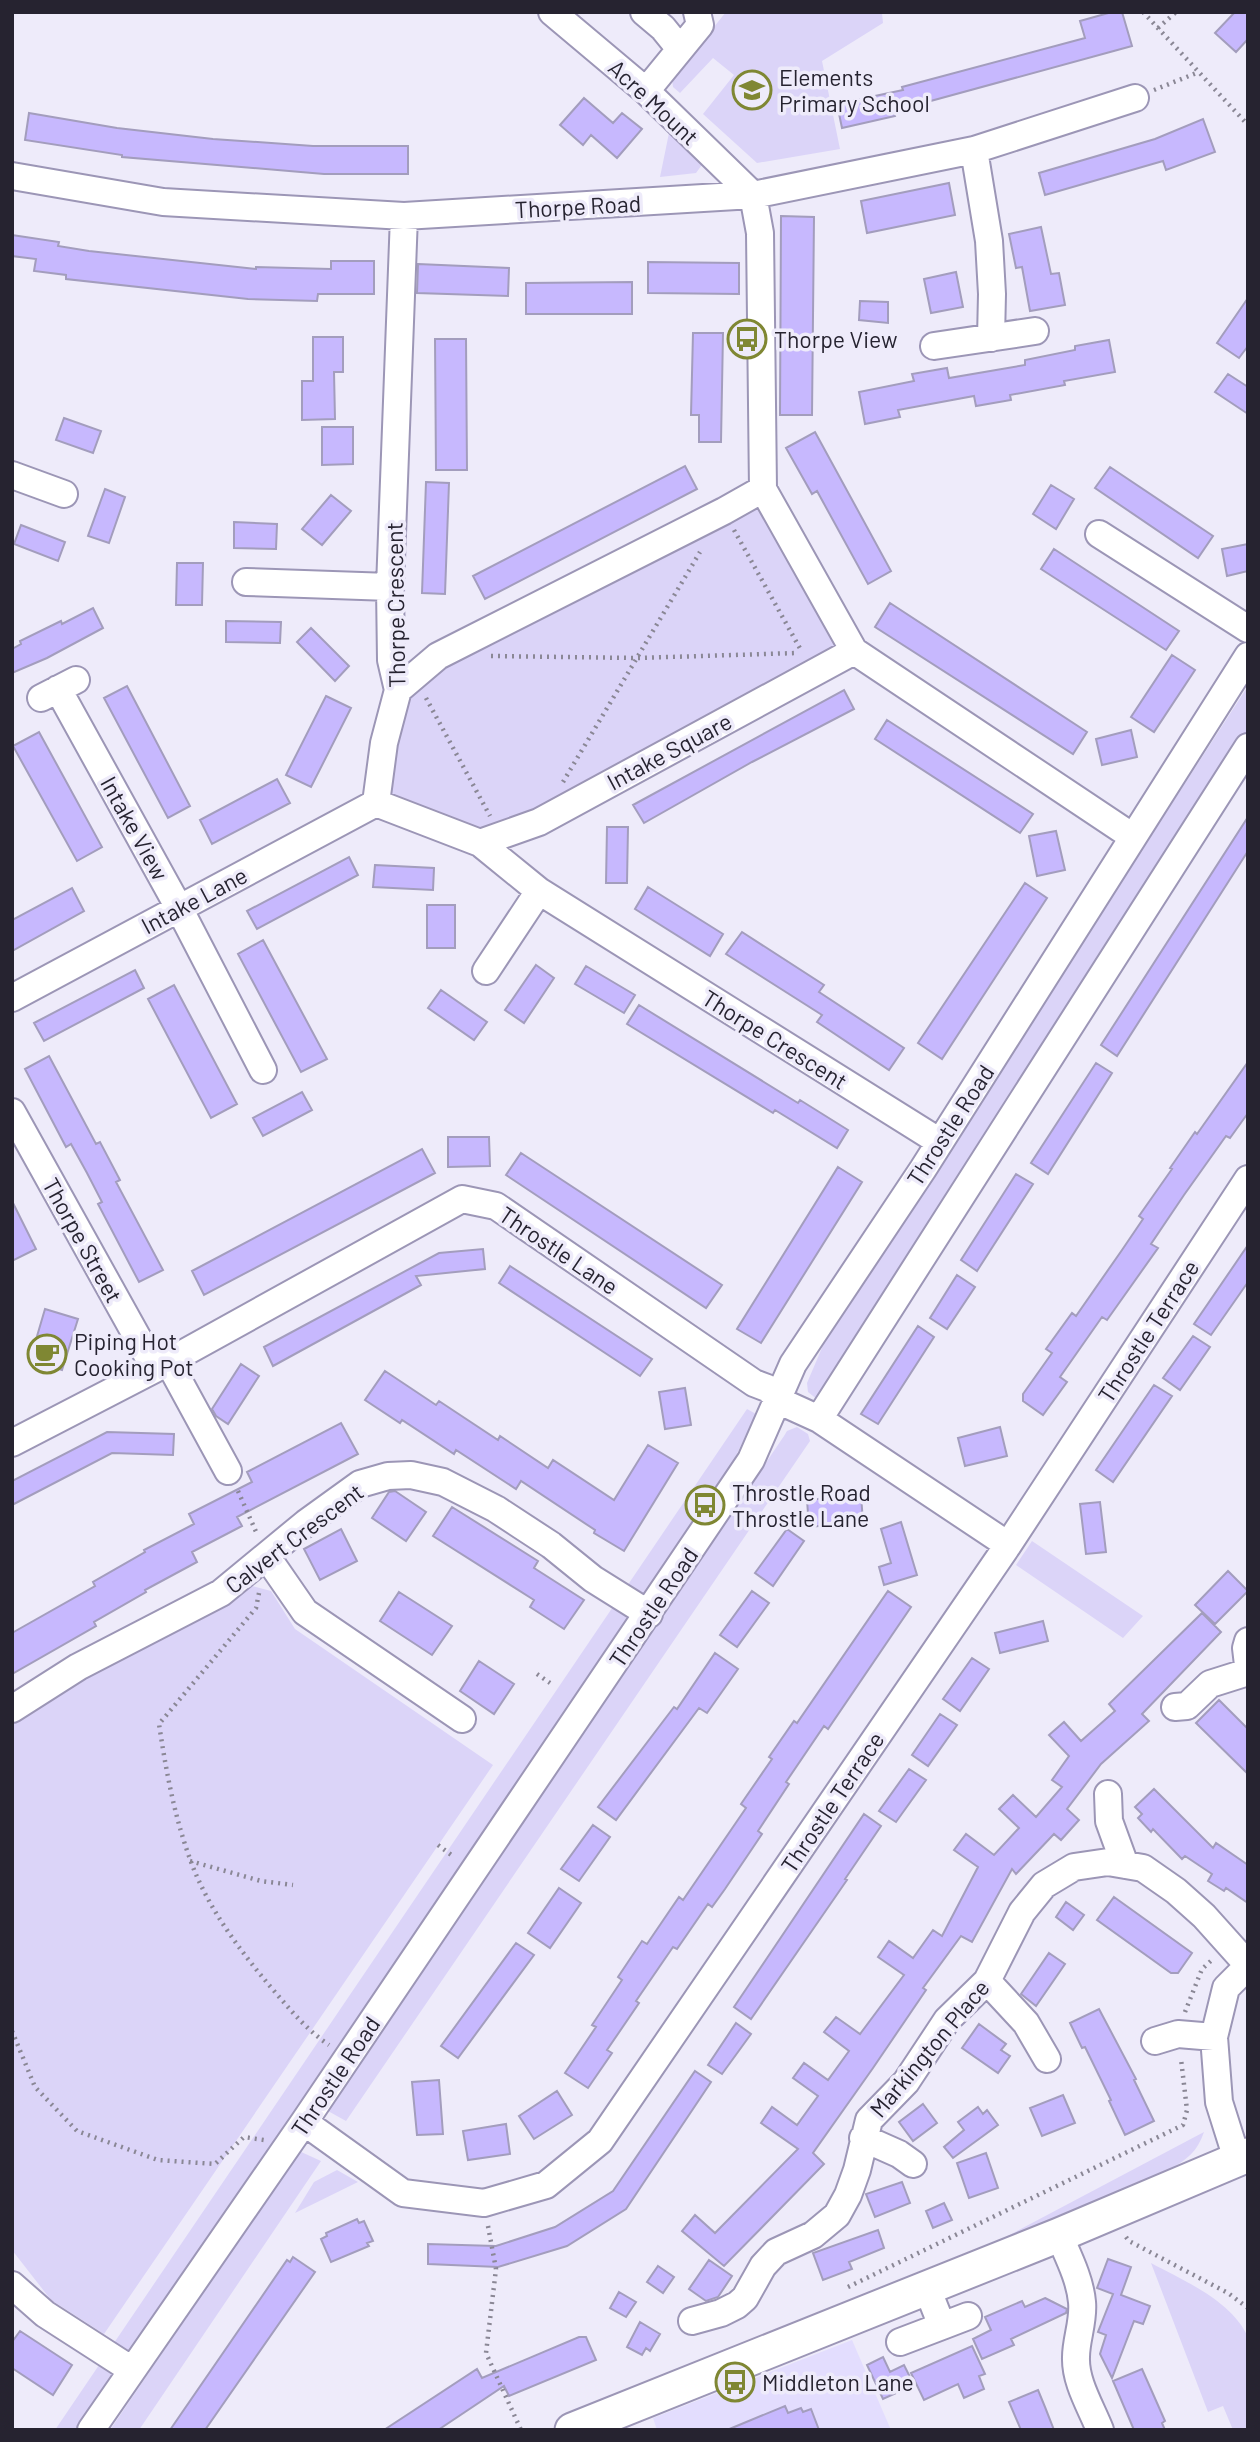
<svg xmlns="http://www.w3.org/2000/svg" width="1260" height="2442" font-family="Barlow,sans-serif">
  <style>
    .built { fill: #e3ddfe }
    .green { fill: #dbd4f8 }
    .building { fill: #c7b8fe; stroke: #a39dbd; stroke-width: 2 }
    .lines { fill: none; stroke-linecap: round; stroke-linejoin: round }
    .minor-casing { stroke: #9c96b6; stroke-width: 30 }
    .major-casing { stroke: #9c96b6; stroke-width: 37 }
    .path { stroke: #8a8795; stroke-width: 4.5; stroke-dasharray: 2 5; stroke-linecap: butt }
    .minor { stroke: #fff; stroke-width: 26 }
    .major { stroke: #fff; stroke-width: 33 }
    .labels { text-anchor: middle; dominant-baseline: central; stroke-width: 7; stroke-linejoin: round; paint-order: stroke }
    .poi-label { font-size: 23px; fill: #262330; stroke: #eeebfa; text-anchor: start }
    .street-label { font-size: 23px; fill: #262330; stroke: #eeebfa }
  </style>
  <rect width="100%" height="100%" fill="#eeebfa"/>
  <!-- built -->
  <path class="built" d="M852 2340 891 2430H657L653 2418Z"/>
  <!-- green -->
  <path class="green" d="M726 12H886L882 13 883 23 822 61 840 149 757 163 703 114 734 75 713 58 680 93 673 87 672 79Z
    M669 133 703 156 704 162 696 173 660 177Z
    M763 489 854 651 480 843 376 803 398 690Z
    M1248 686V735L818 1400 808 1392 807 1383 827 1336Z
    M747 1409 756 1414 722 1485 84 2430H55Z
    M797 1427 808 1434 810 1441 346 2121 328 2111 329 2106 784 1436 787 1431Z
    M1032 1541 1143 1616 1123 1638 1016 1565Z
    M252 1586 271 1591 295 1629 493 1765 104 2334 51 2300 12 2250V1724L77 1681 180 1629Z
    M1204 2132C1197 2152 1187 2160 1168 2170L949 2267Z
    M299 2151 321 2161 139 2430H110Z
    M337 2170 358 2182 295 2213 314 2182Z
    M1151 2263C1184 2281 1231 2300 1248 2337V2430H1233L1223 2406 1208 2412Z"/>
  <!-- building -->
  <path class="building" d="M1112 12H1122L1132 46 894 111 895 116 842 128 837 104 903 90 902 87 1085 38 1080 21Z
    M1235 12H1248V39L1236 52 1215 33Z
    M584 98 613 123 622 113 642 129 617 158 591 135 583 145 560 125Z
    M29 113 117 128 213 139 313 146H408V174H324L122 157V155L25 140Z
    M1203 119 1215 152 1166 170 1163 161 1045 195 1039 173 1155 139Z
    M949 183 955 215 867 233 861 201Z
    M781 216 814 217 812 415H780Z
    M1041 227 1051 274 1059 273 1065 305 1030 311 1022 267 1016 268 1009 234Z
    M12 235 59 242 58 246 89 251 256 269V267L331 269V261H374V294H318L317 301 248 299 66 279V275L34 271 36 259 12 256Z
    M648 262 739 263V294L648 293Z
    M418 264 509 268 508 296 417 293Z
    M956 272 963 307 931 313 924 279Z
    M632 282V314H526V283Z
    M1248 298V346L1239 358 1217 343Z
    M860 301 888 302V323L859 320Z
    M693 333H723L721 442H699V415H691Z
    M313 337H343V372H334L335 419 302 420V381H313Z
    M435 339H466L467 470H436Z
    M1109 340 1115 372 1064 381 1065 385 1010 395 1011 400 976 406 974 396 898 410 900 417 865 424 859 392 914 381 912 374 947 368 949 378 1025 365V360L1075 350V346Z
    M1228 374 1248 387V414L1215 392Z
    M64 418 101 431 93 453 56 440Z
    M322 427H353V464L322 465Z
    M815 432 891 571 868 584 817 491 812 494 786 448Z
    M685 466 697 489 485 599 473 576Z
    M1110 467 1213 536 1198 558 1095 488Z
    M426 482 449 483 445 594 422 593Z
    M1051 485 1074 499 1056 529 1033 514Z
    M105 489 125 497 109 543 88 536Z
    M331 495 351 511 322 545 302 529Z
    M234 522 277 524 276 549 234 548Z
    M21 525 65 542 58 561 14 544Z
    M1248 544V571L1227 576 1222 549Z
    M1054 549 1179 631 1166 650 1041 569Z
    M177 563H203L202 605H176Z
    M890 603 1087 732 1073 754 875 627Z
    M93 608 103 628 47 658 12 673V649L21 644 20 641 61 621 62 624Z
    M226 621 281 622 280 643 226 642Z
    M311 628 349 666 335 681 297 642Z
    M1172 655 1195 670 1154 732 1131 717Z
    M127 686 190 806 168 818 104 698Z
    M844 690 854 709 752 762 644 823 633 805Z
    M326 696 351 708 311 787 286 775Z
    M887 720 1033 814 1020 833 875 739Z
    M1131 730 1137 757 1102 765 1096 739Z
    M39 732 102 847 77 861 13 746Z
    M277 779 290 803 212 844 200 820Z
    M1248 817V851L1117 1056 1101 1045Z
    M607 827H628L627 883H606Z
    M1056 831 1065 870 1037 876 1029 836Z
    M349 857 358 875 257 929 247 911Z
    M375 865 434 868 433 890 373 887Z
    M1025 883 1047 898 942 1059 918 1043Z
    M648 887 723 934 710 956 635 909Z
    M72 888 84 911 12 951V920Z
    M427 905H455V948H427Z
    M742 932 824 985 819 992 904 1048 889 1070 817 1022 822 1015 726 954Z
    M263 940 327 1059 301 1072 238 954Z
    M536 965 554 978 524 1023 505 1010Z
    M586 966 635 995 624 1013 575 984Z
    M135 970 144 988 44 1041 34 1023Z
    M174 985 237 1104 211 1118 148 999Z
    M441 990 487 1022 474 1040 428 1008Z
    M639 1005 798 1103 800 1100 848 1130 837 1148 775 1110 773 1113 627 1024Z
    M49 1056 96 1144 100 1142 120 1180 116 1182 163 1270 139 1282 98 1204 102 1202 87 1173 71 1144 66 1147 25 1069Z
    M1248 1062V1113L1230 1138 1226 1136 1184 1195 1151 1244 1158 1248 1107 1320 1102 1317 1060 1377 1067 1382 1043 1415 1023 1401V1394L1052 1353 1046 1349 1072 1313 1076 1316 1122 1250 1143 1219 1139 1216 1172 1169 1170 1168 1195 1132 1197 1134Z
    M1096 1063 1112 1073 1048 1174 1031 1163Z
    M302 1092 312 1110 263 1136 253 1118Z
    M448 1137H489L490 1166 448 1167Z
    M422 1149 435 1173 204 1295 192 1271Z
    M521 1153 722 1285 706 1308 506 1175Z
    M838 1167 862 1182 761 1343 737 1329Z
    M1016 1174 1033 1184 977 1271 961 1260Z
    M12 1201 36 1249 12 1261Z
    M1248 1245V1282L1211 1335 1194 1324Z
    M483 1249 485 1269 416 1276 421 1285 273 1366 264 1347 439 1253Z
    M510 1266 652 1359 640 1376 499 1283Z
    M957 1275 975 1287 947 1329 930 1318Z
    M45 1309 78 1319 62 1370 30 1360Z
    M918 1326 934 1337 878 1424 861 1414Z
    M1193 1336 1210 1347 1180 1390 1163 1378Z
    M241 1364 259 1376 228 1424 216 1416 212 1409Z
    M385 1371 436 1405 439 1401 498 1440 500 1436 548 1468 553 1460 614 1500 648 1445 678 1463 624 1551 594 1533 595 1530 521 1481 516 1489 456 1450 454 1454 402 1420 400 1423 365 1400Z
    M1154 1385 1172 1396 1113 1482 1096 1470Z
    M685 1388 691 1425 665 1429 659 1392Z
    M341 1423 358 1454 237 1517 242 1526 192 1552 197 1562 145 1590 146 1592 94 1622 96 1626 12 1674V1633L95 1586 93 1582 145 1552 144 1550 194 1524 189 1514 252 1482 247 1472Z
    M1000 1427 1007 1456 965 1466 958 1438Z
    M107 1432 174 1434 173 1455 112 1453 12 1505V1481Z
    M395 1491 426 1512 406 1541 372 1518 389 1492Z
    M861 1495 863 1522 809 1527 807 1500Z
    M1100 1502 1106 1552 1086 1554 1080 1504Z
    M452 1507 538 1561 534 1568 584 1600 564 1629 530 1607 534 1600 433 1536Z
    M901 1522 917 1575 884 1585 879 1567 891 1563 881 1529Z
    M341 1529 357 1561 320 1580 304 1549Z
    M787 1529 804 1541 773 1586 755 1573Z
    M1228 1571 1248 1591 1215 1624 1195 1605Z
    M752 1591 769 1603 737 1647 720 1635Z
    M888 1591 911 1607 828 1729 824 1726 786 1782 789 1784 758 1831 762 1834 725 1889 712 1907 708 1904 677 1949 673 1947 636 2001 639 2003 607 2050 612 2053 588 2088 565 2073 596 2027 592 2025 622 1980 618 1977 642 1941 647 1944 679 1897 683 1900 746 1808 741 1804 772 1759 769 1757 794 1721 797 1723Z
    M399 1592 452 1626 432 1655 380 1621Z
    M1202 1613 1221 1632 1142 1714 1149 1721 1101 1764 1067 1809 1079 1820 1061 1840 1054 1834 1016 1874 1012 1869 972 1942 961 1936 923 1988 926 1990 873 2068 813 2153 824 2164 724 2266 682 2231 695 2215 715 2233 798 2149 761 2123 772 2107 797 2125 818 2096 793 2078 804 2063 828 2080 849 2051 824 2032 836 2017 860 2034 904 1975 878 1957 889 1941 913 1958 933 1930 942 1936 978 1867 954 1850 966 1834 994 1855 1019 1828 999 1809 1013 1795 1036 1817 1062 1787 1052 1780 1069 1756 1049 1735 1064 1722 1081 1741 1115 1711 1109 1704Z
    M1043 1621 1048 1641 1000 1653 995 1633Z
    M715 1653 738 1669 707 1713 699 1708 616 1820 598 1807 674 1707 677 1709Z
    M972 1658 989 1669 960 1711 943 1699Z
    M479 1661 514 1684 494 1714 460 1691Z
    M1219 1700 1248 1729V1774L1196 1723Z
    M940 1714 957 1725 928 1766 912 1755Z
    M909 1769 926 1780 896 1822 879 1811Z
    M1154 1789 1213 1848 1216 1843 1248 1865V1903L1226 1888 1224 1891 1208 1881 1212 1874 1185 1856 1182 1859 1153 1829 1151 1832 1138 1818 1142 1814 1135 1807Z
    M864 1814 881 1826 845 1879 847 1880 751 2019 734 2007Z
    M593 1825 610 1837 579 1881 561 1869Z
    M559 1888 581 1903 550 1948 528 1933Z
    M1114 1897 1192 1953 1178 1973H1171L1097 1920Z
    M1066 1902 1084 1915 1073 1930 1056 1917Z
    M516 1943 534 1955 458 2058 441 2046Z
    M1049 1953 1065 1964 1036 2006 1021 1994Z
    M1099 2009 1136 2079 1134 2080 1154 2121 1125 2135 1109 2101 1111 2100 1085 2047 1082 2048 1070 2023Z
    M736 2023 751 2034 722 2074 708 2065Z
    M979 2024 1006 2044 1001 2050 1010 2056 998 2073 962 2048Z
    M695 2071 711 2082 626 2209 567 2246 498 2267 428 2264V2244L496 2246 555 2227 613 2191Z
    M439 2080 443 2134 417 2135 412 2082Z
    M557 2091 572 2115 534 2139 519 2116Z
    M1063 2095 1075 2123 1042 2136 1030 2108Z
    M923 2104 937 2123 913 2141 899 2122Z
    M978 2107 983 2114 987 2110 998 2125 953 2158 944 2147 964 2130 958 2122Z
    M506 2124 510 2154 468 2160 463 2131Z
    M986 2153 998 2188 969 2198 957 2163Z
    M902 2182 910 2203 875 2217 866 2194Z
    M944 2203 952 2220 933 2228 926 2211Z
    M357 2219 359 2223 364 2221 373 2241 367 2243 369 2246 331 2262 321 2239 327 2236 326 2233Z
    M878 2230 884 2248 849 2262 852 2269 823 2280 813 2253Z
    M293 2257 315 2272 205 2430H170L287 2260 290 2262Z
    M1108 2259 1131 2267 1121 2295 1150 2306 1143 2324 1134 2321 1112 2378 1100 2354 1106 2335 1098 2332 1113 2294 1097 2288Z
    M709 2260 732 2276 718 2297 706 2301 689 2289Z
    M658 2266 674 2277 663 2293 647 2282Z
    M619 2292 636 2302 626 2317 610 2308Z
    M1045 2298 1067 2309 1066 2313 1011 2339 1014 2345 982 2359 973 2339 991 2330 985 2317 1022 2301 1025 2307Z
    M640 2322 660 2334 650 2351 646 2348 642 2355 627 2347Z
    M20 2331 72 2365 53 2395 12 2368V2342Z
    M579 2337H586L596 2360 509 2396 504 2386 438 2430H384L477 2369 482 2378Z
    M972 2346 985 2374 979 2376 984 2389 964 2398 958 2384 924 2400 911 2373Z
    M883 2357 890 2372 904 2365 914 2385 883 2399 867 2365Z
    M1142 2369 1165 2421 1162 2423 1165 2430H1134L1113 2381Z
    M1038 2390 1045 2407 1054 2430H1021L1009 2402Z
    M785 2406 788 2413 801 2408 803 2412 811 2409 819 2430H727Z"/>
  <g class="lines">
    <defs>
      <path id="minor" d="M552 12 646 91 753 195 760 233 763 489 854 651 1133 837
        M644 12 663 28 680 49
        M646 91 700 25 697 12
        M974 150 989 241 992 294 991 338
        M12 176 163 202 404 216 753 195 974 150 1135 98
        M404 216 390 587 391 660 398 690 384 743 376 803 480 843 539 891 940 1142
        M934 346 1035 331
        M12 475 64 494
        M1099 534 1248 629
        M246 582 390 587
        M58 689 179 908 263 1070
        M398 690 438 656 724 511 763 489
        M41 698 76 680
        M480 843 539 822 854 651
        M486 971 539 891
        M12 998 376 803
        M12 1112 155 1369
        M168 1361 228 1471
        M819 1419 1248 747
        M12 1443 155 1369 462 1199 496 1206 754 1383 767 1388 786 1404 819 1419 1008 1545
        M267 1557 305 1612 462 1719
        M1248 1641 1246 1648 1248 1665
        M1175 1707 1187 1706 1210 1684 1248 1672
        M12 1709 78 1667 221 1593 306 1523 360 1484 388 1476 411 1475 443 1482 496 1509 551 1545 593 1579 649 1614
        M1108 1794 1109 1821 1125 1865
        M987 1981 1026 2023 1047 2059
        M1155 2041 1178 2034 1214 2037
        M304 2122 403 2193 484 2203 546 2185 600 2141 1008 1545 1248 1179
        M863 2138 899 2154 913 2164
        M1237 2159 1219 2102 1214 2037 1226 1988 1248 1966
        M1059 2235C1068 2256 1080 2279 1082 2302 1084 2321 1076 2339 1076 2357 1075 2382 1091 2407 1100 2430
        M12 2285 45 2314 132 2370
        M692 2321 721 2313 737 2305 745 2298 763 2266 776 2252 813 2235 837 2215 848 2195 857 2170 869 2120 906 2082 947 2020 987 1981 1022 1912 1044 1885 1074 1867 1108 1862 1143 1868 1176 1891 1204 1916 1248 1965
        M942 2326 968 2316
        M900 2342 942 2326 927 2288
        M91 2430 304 2122 751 1460 793 1364 923 1169 1248 656"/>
      <path id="major" d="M572 2430 1059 2235 1248 2155"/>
    </defs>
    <!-- minor casing -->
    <use href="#minor" class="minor-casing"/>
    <!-- major casing -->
    <use href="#major" class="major-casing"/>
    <!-- path -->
    <path class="path" d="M1143 12 1248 125
      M1158 28 1176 12
      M1154 90 1199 72
      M734 530 802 652
      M491 656 637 658 797 653
      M426 698 490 816
      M563 782 700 552
      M238 1491 257 1534
      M259 1593 256 1608 159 1724C166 1770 174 1815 190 1859 206 1905 238 1948 269 1985 288 2007 305 2029 329 2045
      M537 1674 550 1683
      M438 1845 454 1857
      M190 1861 261 1881 293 1885
      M1185 2012 1202 1969 1213 1959
      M12 2031 35 2087 77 2131 158 2160 215 2164 244 2137 264 2140
      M488 2226 496 2269 486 2353 521 2430
      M1126 2237 1129 2241 1228 2293 1248 2308
      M848 2287 1183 2125 1187 2110 1181 2059"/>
    <!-- minor -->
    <use href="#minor" class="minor"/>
    <!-- major -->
    <use href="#major" class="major"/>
  </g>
  <!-- icons -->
  <defs>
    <symbol id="school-ring" viewBox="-11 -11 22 22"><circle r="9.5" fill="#eeebfa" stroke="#7f8733" stroke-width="1.5"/><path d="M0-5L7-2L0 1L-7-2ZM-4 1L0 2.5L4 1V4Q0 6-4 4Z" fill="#7f8733"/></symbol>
    <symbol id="bus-ring" viewBox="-11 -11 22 22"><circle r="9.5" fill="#eeebfa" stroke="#7f8733" stroke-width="1.5"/><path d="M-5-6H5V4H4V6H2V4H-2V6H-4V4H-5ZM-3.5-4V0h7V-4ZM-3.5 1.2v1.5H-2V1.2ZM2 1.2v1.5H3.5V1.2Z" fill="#7f8733"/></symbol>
    <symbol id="cafe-ring" viewBox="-11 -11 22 22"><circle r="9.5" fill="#eeebfa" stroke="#7f8733" stroke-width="1.5"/><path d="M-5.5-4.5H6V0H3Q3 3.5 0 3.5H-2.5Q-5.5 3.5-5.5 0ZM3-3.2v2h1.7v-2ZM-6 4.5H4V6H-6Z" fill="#7f8733"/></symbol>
  </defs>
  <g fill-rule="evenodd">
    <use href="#school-ring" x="730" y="68" width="44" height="44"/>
    <use href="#bus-ring" x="725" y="317" width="44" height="44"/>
    <use href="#cafe-ring" x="25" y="1332" width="44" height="44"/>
    <use href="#bus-ring" x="683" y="1483" width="44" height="44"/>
    <use href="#bus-ring" x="713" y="2360" width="44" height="44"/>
  </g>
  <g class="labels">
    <!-- poi labels -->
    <g class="poi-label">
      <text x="779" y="77">Elements<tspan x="779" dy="26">Primary School</tspan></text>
      <text x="774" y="339">Thorpe View</text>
      <text x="74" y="1341">Piping Hot<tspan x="74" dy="26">Cooking Pot</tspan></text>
      <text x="732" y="1492">Throstle Road<tspan x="732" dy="26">Throstle Lane</tspan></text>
      <text x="762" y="2382">Middleton Lane</text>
    </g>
    <!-- street labels -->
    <g class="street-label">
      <text transform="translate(654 102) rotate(43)">Acre Mount</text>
      <text transform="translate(578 206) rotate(-3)">Thorpe Road</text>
      <text transform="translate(395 605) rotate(-91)">Thorpe Crescent</text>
      <text transform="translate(669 751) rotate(-28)">Intake Square</text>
      <text transform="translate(135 828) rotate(61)">Intake View</text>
      <text transform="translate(194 900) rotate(-28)">Intake Lane</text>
      <text transform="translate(775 1039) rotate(32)">Thorpe Crescent</text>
      <text transform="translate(950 1125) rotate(-57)">Throstle Road</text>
      <text transform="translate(83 1240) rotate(61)">Thorpe Street</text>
      <text transform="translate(559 1250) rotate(34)">Throstle Lane</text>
      <text transform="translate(1148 1331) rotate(-57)">Throstle Terrace</text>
      <text transform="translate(294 1538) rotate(-37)">Calvert Crescent</text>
      <text transform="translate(653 1607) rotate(-56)">Throstle Road</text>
      <text transform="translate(832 1802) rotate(-56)">Throstle Terrace</text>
      <text transform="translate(929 2048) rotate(-50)">Markington Place</text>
      <text transform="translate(335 2076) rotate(-56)">Throstle Road</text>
    </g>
  </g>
  <!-- border -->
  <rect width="1260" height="2442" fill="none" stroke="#262330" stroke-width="28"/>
</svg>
